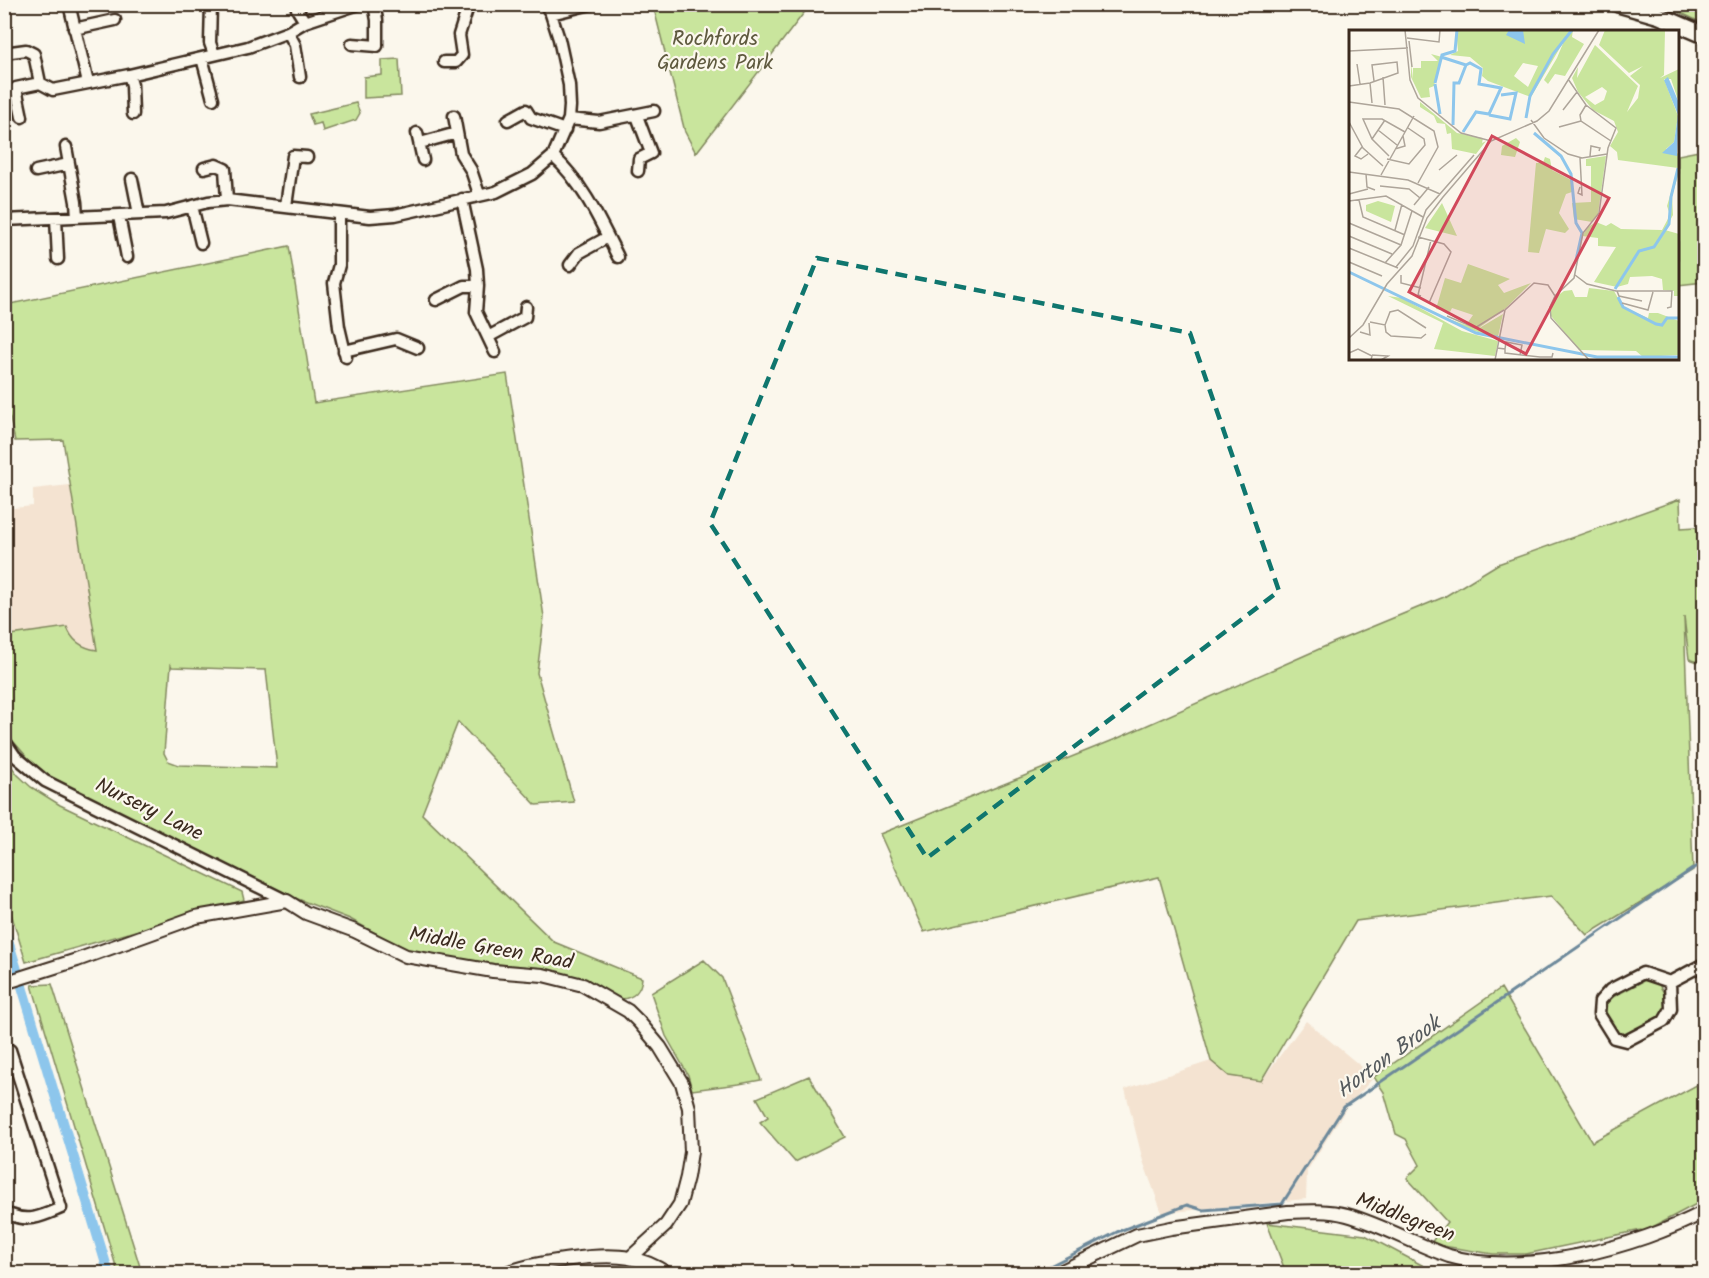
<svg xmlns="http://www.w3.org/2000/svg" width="1709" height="1278" font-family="Kalam,sans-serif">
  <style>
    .built { fill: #f4e3d1 }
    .green { fill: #c9e59d; stroke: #82885e; stroke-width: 1.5; fill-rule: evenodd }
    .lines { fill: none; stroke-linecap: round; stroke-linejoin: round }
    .stream { stroke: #6c889a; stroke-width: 3 }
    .canal { stroke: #8dc6ec; stroke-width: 10 }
    .minor-casing { stroke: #3b2a1e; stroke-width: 15 }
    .tertiary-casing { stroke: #3b2a1e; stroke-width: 16 }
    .primary-casing { stroke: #3b2a1e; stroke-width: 20 }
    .minor { stroke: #fbf7ec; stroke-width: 10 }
    .tertiary { stroke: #fbf7ec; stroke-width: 12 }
    .primary { stroke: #fbf7ec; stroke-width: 15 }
    .marked { fill: none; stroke: #0f766e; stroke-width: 4.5; stroke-dasharray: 12 8; stroke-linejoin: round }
    .labels { text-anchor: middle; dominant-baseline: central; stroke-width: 4.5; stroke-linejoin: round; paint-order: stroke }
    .park-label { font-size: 21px; fill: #5e593e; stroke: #fbf7ec }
    .street-label { font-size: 21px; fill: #3b2a1e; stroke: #fbf7ec }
    .water-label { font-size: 22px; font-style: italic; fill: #54595c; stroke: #fbf7ec }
    .inset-river { fill: none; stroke: #8dc6ec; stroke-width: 3 }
    .inset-road { fill: none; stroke: #aea59a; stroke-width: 1.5 }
    .view { fill: #d1495b; fill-opacity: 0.15; stroke: #d1495b; stroke-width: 3 }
    .inset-edge { fill: none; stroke: #3b2a1e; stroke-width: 3 }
  </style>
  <rect width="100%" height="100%" fill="#fbf7ec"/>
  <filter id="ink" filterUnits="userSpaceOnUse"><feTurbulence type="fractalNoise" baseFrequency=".0167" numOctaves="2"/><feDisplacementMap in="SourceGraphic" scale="12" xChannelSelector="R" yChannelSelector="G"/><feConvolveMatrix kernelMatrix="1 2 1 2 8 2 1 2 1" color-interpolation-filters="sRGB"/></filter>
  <g filter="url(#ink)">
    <!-- built -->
    <path class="built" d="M70 485 98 651 82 647 70 636 66 627 5 636 4 509 33 506V489Z
      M1306 1021 1374 1077 1347 1107 1307 1171 1306 1199 1162 1213 1143 1161 1125 1089 1211 1061 1229 1076 1261 1081Z"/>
    <!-- green -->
    <path class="green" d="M653 5V4L810 5 696 153 685 132Z
      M1675 5H1684L1704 13V24L1677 11Z
      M399 59 401 96 364 98V77L382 75V60Z
      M356 103 360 113 356 120 323 131 321 123 313 125 309 114Z
      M1704 150V282L1678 285V155Z
      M289 246 314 403 507 374 544 617 537 673 574 802 536 805 458 722 422 814 554 942 642 978C641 990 634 998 621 999L578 978 508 965 431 958 406 950 350 919 290 896 66 788 35 766 5 732 4 636 67 627C72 642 83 648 97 650L63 440 15 441 5 397V305ZM171 665 172 667 266 670 277 768 179 765 168 761 164 753Z
      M1680 499 1681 528 1696 527 1704 548V617L1698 662 1689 659 1684 617 1693 870 1587 935 1551 896 1356 921 1261 1081 1229 1076 1211 1061 1159 877 924 932 880 834 1116 739 1335 642 1444 597 1498 564Z
      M4 763 12 767 18 775 31 787 60 805 242 892 244 900 26 962 5 894Z
      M704 960 722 978 761 1080 739 1084 692 1090 688 1075 666 1036 651 993Z
      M1647 979 1658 983 1669 1001 1667 1015 1623 1037 1615 1033 1603 1009 1609 999Z
      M52 984 142 1273H118L32 985Z
      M1501 988 1592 1142 1704 1081V1200L1643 1232 1641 1230 1526 1254H1493L1430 1244 1447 1222 1407 1178 1420 1165 1406 1139 1396 1134 1384 1092 1374 1077Z
      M809 1076 845 1137 795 1162 760 1122 768 1117 757 1098Z
      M1267 1223 1365 1235 1437 1273H1286Z"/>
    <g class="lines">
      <!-- stream -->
      <path class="stream" d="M1034 1274 1117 1232 1187 1205 1203 1210 1282 1204 1344 1107 1704 861"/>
      <!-- canal -->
      <path class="canal" d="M4 927 109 1274"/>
      <defs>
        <path id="minor" d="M69 4 88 83
          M211 4 210 43 214 54
          M297 4V9L305 22
          M551 14 591 4
          M74 29 115 20
          M288 32 295 45 300 77
          M352 44 377 46V20L374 4
          M4 53 26 50 34 54 40 83
          M202 58 213 99
          M444 62H456L462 55 459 35 467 10 466 4
          M129 75 132 85 133 114
          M454 116 461 154 471 170 479 194
          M637 116 651 153 639 159 638 171
          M22 117 16 88 40 83 53 90 129 75 248 47 288 32 305 22 359 4
          M569 119 599 122 654 111
          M508 120 526 110 531 118 565 130
          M417 133 423 160
          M420 143 457 133
          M66 147 76 202 77 217
          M553 156C583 183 600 221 618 257
          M204 168 216 165 225 169 227 200
          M36 171 69 164
          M132 179 139 214
          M462 199 477 269 478 286 476 312 495 352
          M192 206 201 243
          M286 206 293 156 307 157
          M339 214V265L334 283 339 327 346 357
          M119 216 127 257
          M56 218 58 259
          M4 220 166 213 208 202 227 200 370 217 395 215 496 192 532 174 553 156 569 119 570 106 569 85 559 39 551 14 545 4
          M570 265 579 253 608 237
          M436 300 464 286H478
          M488 337 525 317 526 307
          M344 351 396 339 418 348
          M4 740 15 756 45 781 287 901
          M1670 982 1671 1009 1664 1021 1626 1041 1614 1038 1599 1014 1600 1001 1610 990 1643 973 1670 982 1704 964
          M4 1053 10 1050 61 1208C44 1215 30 1223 11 1215L4 1218"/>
        <path id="tertiary" d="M4 983 77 960 196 917 287 901 306 913 355 931 406 956 493 971 543 975 583 985 628 1011 639 1022 660 1047 682 1083 689 1108 691 1152 687 1177 680 1204 666 1225 630 1258
          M504 1274C530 1263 601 1252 629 1258 642 1260 657 1267 668 1274
          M1056 1274 1137 1235 1171 1228 1288 1212C1307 1211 1329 1210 1347 1215 1383 1225 1414 1244 1449 1256 1522 1278 1638 1247 1704 1212"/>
        <path id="primary" d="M1618 4 1660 16 1704 35"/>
      </defs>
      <!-- minor casing -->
      <use href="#minor" class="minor-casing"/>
      <!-- tertiary casing -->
      <use href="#tertiary" class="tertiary-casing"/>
      <!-- primary casing -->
      <use href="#primary" class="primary-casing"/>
      <!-- minor -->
      <use href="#minor" class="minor"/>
      <!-- tertiary -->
      <use href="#tertiary" class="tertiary"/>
      <!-- primary -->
      <use href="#primary" class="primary"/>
    </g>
  </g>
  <!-- marked area -->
  <path class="marked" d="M817 258 1190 333 1279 591 927 858 710 523Z"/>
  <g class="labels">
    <!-- park labels -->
    <g class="park-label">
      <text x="715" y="39">Rochfords<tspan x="715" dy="24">Gardens Park</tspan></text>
    </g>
    <!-- street labels -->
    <g class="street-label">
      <text transform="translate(149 810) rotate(26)">Nursery Lane</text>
      <text transform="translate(491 949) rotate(10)">Middle Green Road</text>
      <text transform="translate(1405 1218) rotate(21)">Middlegreen</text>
    </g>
    <!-- water labels -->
    <g class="water-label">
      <text transform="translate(1389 1058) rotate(-36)">Horton Brook</text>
    </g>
  </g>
  <!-- overview -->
  <g transform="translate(1349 30)">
    <rect width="330" height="330" fill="#fbf7ec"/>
    <path d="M107 0H224L223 7 235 14 216 46 206 44 199 54 195 50 208 28 215 11 182 67 139 51 133 46 134 38 121 27 101 25 109 21ZM174 33 189 36 179 57 165 46ZM256 0H316L315 45 311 48 330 39V73L322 49H315L329 86 325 112 317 119 330 124V142L323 166 324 185 316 200 330 204V266H325V261L314 260 313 249 303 246 281 247 279 254 268 257 245 252 267 217 249 216V208L233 206 239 197 247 192 257 196 262 193 272 199 313 200 321 185 318 176 329 138 269 130 268 122 261 116 269 102 265 91 244 80 229 62 223 48 229 37 228 48 246 15 289 56 278 82 289 68 291 55 281 46 294 36 280 43 250 15ZM253 57 258 61 255 70 246 75 236 67ZM82 24 93 27 85 56 80 58 81 67 72 68 62 47V33L64 49V38H72V31H89ZM71 72 108 103 134 108 133 113 137 111 127 124 103 119 102 103 98 104 96 94 88 93 85 86 71 77ZM167 108 171 112 166 127 152 125 153 116ZM257 126 249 184 243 192 225 189 223 173 242 172V136H237V129ZM196 127 201 129 203 140 222 150 223 162 217 164 210 183 220 199 216 203 197 199 190 223 179 222 187 133H194ZM29 171 46 176 42 192 17 181V175ZM93 173 108 206 76 198ZM119 234 161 249 149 255 155 263 182 253 156 279 127 300 154 284 149 307 125 301 97 288 117 295 124 285 103 278 101 282 87 279 96 248 112 253ZM240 258 265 261 274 277 299 288 300 283H309L330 291V325L294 327 287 321 230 320 202 286V279L208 266 215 261 223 260 226 267H238ZM39 266 53 268 113 301 149 311 146 326 85 319 94 293Z" fill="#c9e59d" fill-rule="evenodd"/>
    <path d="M160 0H174L176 14 157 5ZM319 47 330 73 328 126 313 123 325 112 329 85 315 50Z" fill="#8dc6ec"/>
    <path class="inset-river" d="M92 27 117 35 110 53H105L104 95M86 53 93 25 106 21 108 0M86 54 91 84M140 85 161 89 167 63 152 65M177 88 181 66 204 24 223 0M114 102 127 82 140 84 152 58 130 54 132 39 121 33 117 35M185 103 212 126 222 144 227 193 233 203 227 230M0 242 127 303 248 327H330M266 259 290 221 305 217 320 194 322 167 329 138M269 267 274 277 307 294 313 295 318 288H330"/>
    <path class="inset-road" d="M56 0 61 50 69 68 112 103 142 111M58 8 90 12 91 0M60 11 63 37M0 21 59 18M8 34 11 54M34 47 36 75M219 49 237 75 267 98 259 118 250 183 234 203 225 248 206 266 201 277 202 288 240 330M21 53 23 73M0 56 21 53 49 43 48 32 23 35 25 51M0 72 50 79 85 101 89 117 69 153M237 75 231 85 232 91 262 111M214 80 228 62M182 90 195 108 219 124 233 128 258 124M0 92 14 118 34 136M210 97 232 91M29 100 48 115M23 109 36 90M13 117 6 126 12 129 19 124M46 119 56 116 54 106M40 126 23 109 14 89H33L56 102M241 126 242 116 251 118 250 121M38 129 60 134 76 115 75 109 59 98M90 140 108 125M0 142 59 150 91 164M17 144 18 157 26 160M32 145 65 86M31 156 60 159 71 168M231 157 229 163 233 165 231 128M0 164 19 159M10 170 14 187 56 205M0 171 37 166 74 187M65 175 80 157M0 193 52 215M46 200 53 174M0 206 43 224M69 207 95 214 102 222 80 273M0 218 49 238M0 232 33 246M36 233 52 215 63 181M47 237 64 216 77 180 125 125M52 245V253L72 258M226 245 238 254 267 261H323L322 277 318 278M268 261 270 266 293 271M72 266 69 265 82 210M273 273 299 280 304 262M98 286 126 298 155 280M21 292 36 295 41 282 49 280 77 298M36 295 37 302 42 306 72 308 77 304M11 302 21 305 20 293M0 308 14 295 38 254 63 226 78 188 94 167 142 111 188 91 200 81 250 0M148 318 156 319V323L191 327H203L204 323M156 319 157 312 173 315 171 325M0 323 9 319 23 326 22 330M23 325 39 326 32 330M146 330 156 280 185 253 199 255 206 266"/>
    <path class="view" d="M143 106 260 168 177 324 60 262Z"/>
    <rect width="330" height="330" class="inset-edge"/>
  </g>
  <!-- margin -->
  <rect width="1709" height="1278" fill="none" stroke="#fbf7ec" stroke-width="24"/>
  <rect x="12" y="12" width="1685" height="1254" fill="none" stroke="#3b2a1e" stroke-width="2" filter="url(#ink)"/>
</svg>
